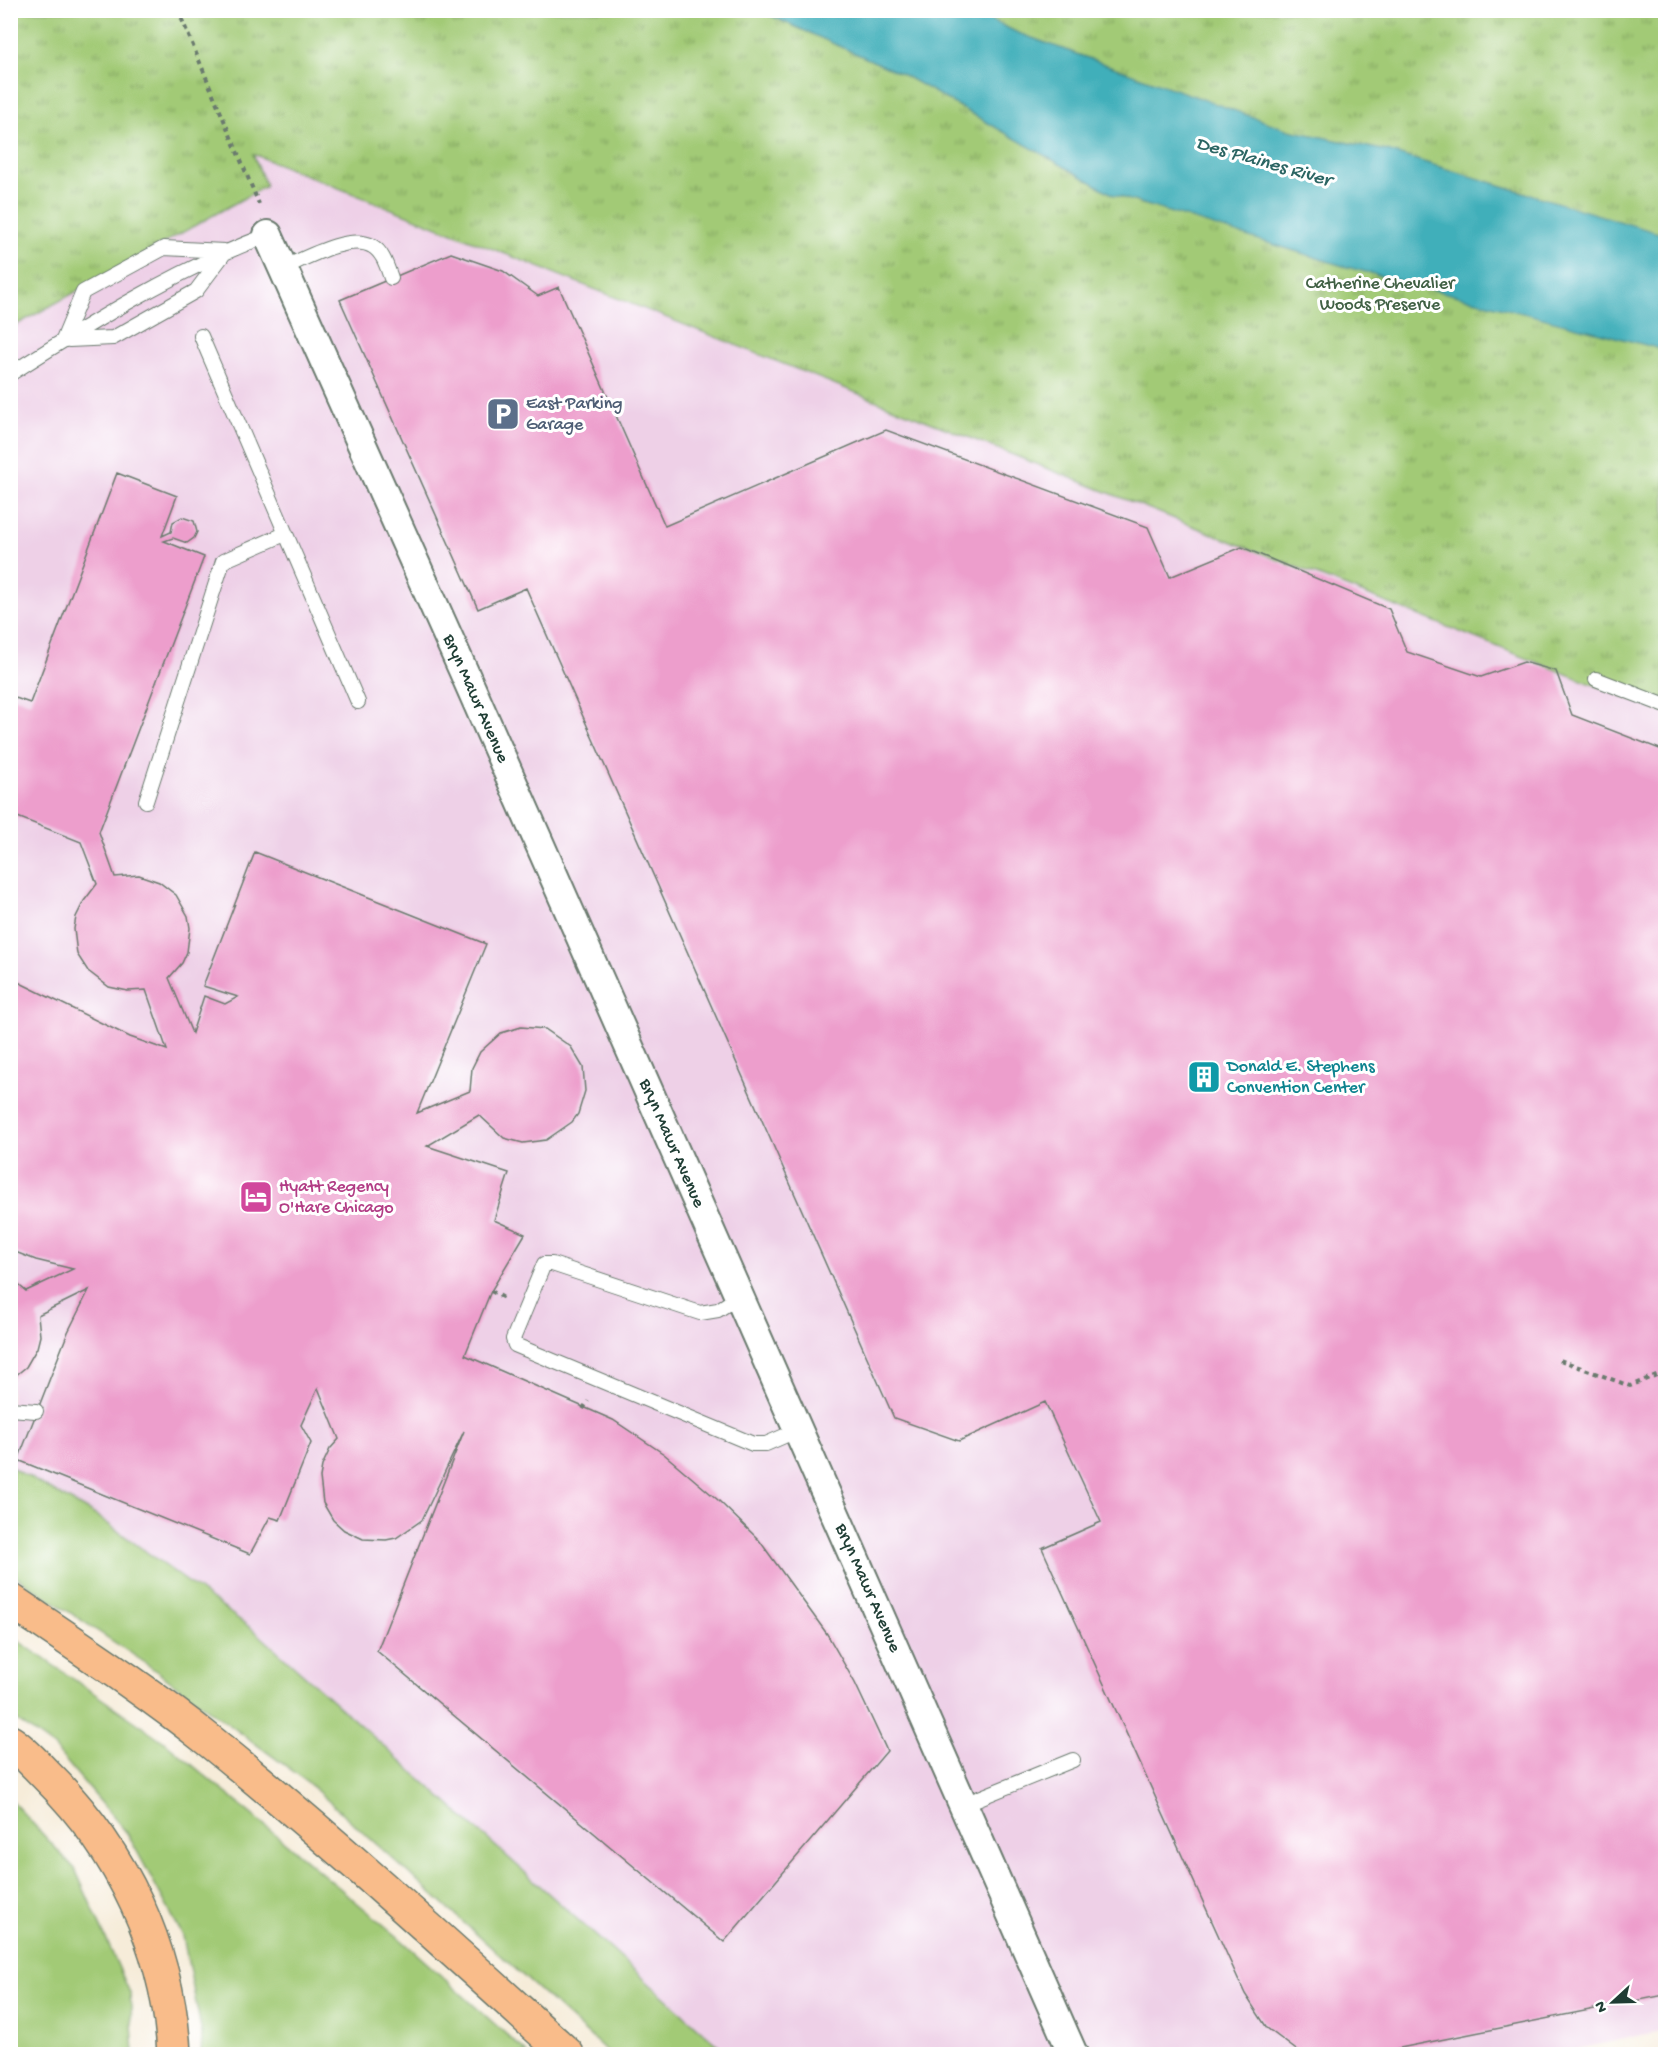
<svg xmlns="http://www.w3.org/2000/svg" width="1676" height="2065" font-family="'Gochi Hand',sans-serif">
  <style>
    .built { fill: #eed0e7 }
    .grass { fill: #a2ca76; stroke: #608455; stroke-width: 1.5 }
    .park { fill: url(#park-tufts); stroke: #608455; stroke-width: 1.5 }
    .water { fill: #40afba; stroke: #307677; stroke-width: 1.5 }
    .building { fill: #ed9ecc }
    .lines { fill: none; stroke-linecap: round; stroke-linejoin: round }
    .lane-casing { stroke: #6a7a6e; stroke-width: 16 }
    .street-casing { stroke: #6a7a6e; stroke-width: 32 }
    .highway-casing { stroke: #6a7a6e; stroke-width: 36 }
    .path { stroke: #6a7a6e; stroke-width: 4; stroke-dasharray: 4.5 4.5; stroke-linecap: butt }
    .lane { stroke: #fff; stroke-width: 14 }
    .street { stroke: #fff; stroke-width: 28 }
    .highway { stroke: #f9bc8a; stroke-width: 33 }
    .labels { text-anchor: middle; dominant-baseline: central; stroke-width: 6; stroke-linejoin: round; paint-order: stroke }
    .park-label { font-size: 18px; fill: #406044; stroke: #fff }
    .service-label { font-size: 18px; fill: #4e5e75; stroke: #fff; text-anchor: start }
    .street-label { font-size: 18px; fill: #1f3d34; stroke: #fff }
    .culture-label { font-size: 18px; fill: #0d838f; stroke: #fff; text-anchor: start }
    .hotel-label { font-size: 18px; fill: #b23c85; stroke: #fff; text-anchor: start }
    .water-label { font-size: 20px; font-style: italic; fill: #2b6563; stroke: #fff }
  </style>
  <defs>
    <pattern id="park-tufts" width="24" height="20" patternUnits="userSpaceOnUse" patternTransform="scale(1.5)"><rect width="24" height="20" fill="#a2ca76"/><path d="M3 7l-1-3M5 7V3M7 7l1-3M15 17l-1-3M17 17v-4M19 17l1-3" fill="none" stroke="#83a562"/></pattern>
  </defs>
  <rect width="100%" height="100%" fill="#fff"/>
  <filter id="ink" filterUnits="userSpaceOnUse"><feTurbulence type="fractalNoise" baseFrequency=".0167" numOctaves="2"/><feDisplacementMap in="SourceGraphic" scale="12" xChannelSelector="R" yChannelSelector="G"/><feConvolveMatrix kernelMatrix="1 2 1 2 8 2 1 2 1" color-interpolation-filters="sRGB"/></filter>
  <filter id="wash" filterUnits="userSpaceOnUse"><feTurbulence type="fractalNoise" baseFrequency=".008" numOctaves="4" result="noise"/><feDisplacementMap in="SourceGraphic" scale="24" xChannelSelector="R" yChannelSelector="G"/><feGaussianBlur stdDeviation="1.35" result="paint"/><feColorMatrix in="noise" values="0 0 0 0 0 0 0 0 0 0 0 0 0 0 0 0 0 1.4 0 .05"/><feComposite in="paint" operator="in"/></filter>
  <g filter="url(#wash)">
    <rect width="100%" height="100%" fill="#f6ecd9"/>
    <!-- built -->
    <path class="built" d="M253 153 1665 713V2030L1555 2054H728L255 1631 97 1516 11 1467V328L265 186Z"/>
    <!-- grass -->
    <path class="grass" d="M11 1467 97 1516 255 1631 728 2054H610L305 1780 141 1660 11 1573Z
      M11 1636 166 1743 397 1936 528 2054H201L202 2034 183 1936 127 1833 54 1747 11 1716Z
      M11 1800 75 1869 130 1993 134 2054H11Z"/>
    <!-- park -->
    <path class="park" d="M11 11H1665V713L253 154 266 186 11 328Z"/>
    <!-- water -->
    <path class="water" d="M760 11H973L1018 33 1289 130 1387 151 1665 235V350L1343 266 1114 195 902 74Z"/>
    <g id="blocks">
      <!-- building -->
      <path class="building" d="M451 253 503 271 538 296 559 287 665 526 886 430 1148 527 1170 577 1242 547 1389 609 1407 652 1481 677 1524 662 1556 671 1572 715 1665 751V1995L1370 2054 1299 2052 1267 2028 1245 1994 1042 1548 1101 1522 1045 1402 959 1441 894 1418 526 588 478 609 340 300Z
        M117 473 177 496 162 536 171 532 173 522 182 517 194 521 197 532 194 538 187 543 173 538 164 541 204 557 99 832 115 877 139 875 159 882 176 895 188 916 190 928 187 952 182 963 169 978 192 1033 204 996 225 1004 238 997 203 986 255 852 486 944 417 1113 470 1091 472 1068 480 1052 501 1033 521 1027 545 1029 571 1047 583 1067 585 1091 578 1114 572 1122 546 1140 523 1143 504 1138 479 1115 427 1146 509 1173 494 1220 525 1234 491 1291 465 1355 613 1420 664 1454 718 1500 759 1540 827 1634 855 1683 887 1751 724 1942 377 1651 464 1431 422 1520 396 1538 386 1540 363 1539 344 1530 333 1520 323 1503 320 1477 322 1466 330 1449 339 1439 318 1388 301 1425 311 1443 280 1520 270 1517 250 1554 18 1460 68 1332 89 1290 38 1315 40 1336 37 1348 26 1367 10 1380V1278L26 1291 73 1269 36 1260 10 1250V978L130 1037 167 1050 146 990 128 991 109 987 88 971 77 954 74 929 76 917 84 901 97 884 81 842 10 814V696L30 703Z"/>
    </g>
  </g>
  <g filter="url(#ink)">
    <use href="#blocks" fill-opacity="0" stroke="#6a7a6e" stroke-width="1.5"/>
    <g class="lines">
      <defs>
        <path id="lane" d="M283 268C304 259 350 233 372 246 383 252 387 267 391 278
          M201 336 358 702
          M63 340 83 292 164 248 224 251
          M69 340 113 338 196 291 223 255
          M10 374C92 322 178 269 268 235
          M1596 679 1666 706
          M146 801 223 561 285 534
          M738 1297 718 1310 700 1313 552 1264H544L513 1339 515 1345 753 1444H766L798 1430
          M10 1409 36 1411
          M962 1805 1073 1760"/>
        <g id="street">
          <path id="s1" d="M268 235 463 670 1073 2054"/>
        </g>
        <path id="highway" d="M10 1600C78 1646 147 1691 211 1742 334 1841 450 1948 567 2054
          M10 1742C24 1751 36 1765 47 1776 122 1850 169 1950 174 2054"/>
      </defs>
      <!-- lane casing -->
      <use href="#lane" class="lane-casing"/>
      <!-- street casing -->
      <use href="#street" class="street-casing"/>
      <!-- highway casing -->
      <use href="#highway" class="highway-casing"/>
      <!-- path -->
      <path class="path" d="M178 10 259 204
        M491 1291 504 1298
        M1560 1360 1630 1386 1666 1371
        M583 1409 588 1401"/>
      <!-- lane -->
      <use href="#lane" class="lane"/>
      <!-- street -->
      <use href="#street" class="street"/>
      <!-- highway -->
      <use href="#highway" class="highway"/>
    </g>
  </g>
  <!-- icons -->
  <defs>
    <symbol id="parking-square" viewBox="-11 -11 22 22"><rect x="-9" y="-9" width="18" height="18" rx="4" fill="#5c6f8a" stroke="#fff"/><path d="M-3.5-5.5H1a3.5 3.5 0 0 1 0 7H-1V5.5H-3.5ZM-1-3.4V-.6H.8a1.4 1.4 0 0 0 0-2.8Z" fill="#fff"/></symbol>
    <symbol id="building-square" viewBox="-11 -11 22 22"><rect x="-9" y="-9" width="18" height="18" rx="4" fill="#0f9aa8" stroke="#fff"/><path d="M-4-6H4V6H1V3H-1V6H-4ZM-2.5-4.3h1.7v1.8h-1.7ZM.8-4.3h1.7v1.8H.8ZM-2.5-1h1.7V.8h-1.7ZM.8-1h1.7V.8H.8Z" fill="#fff"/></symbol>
    <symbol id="hotel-square" viewBox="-11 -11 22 22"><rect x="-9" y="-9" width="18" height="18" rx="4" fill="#d1479c" stroke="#fff"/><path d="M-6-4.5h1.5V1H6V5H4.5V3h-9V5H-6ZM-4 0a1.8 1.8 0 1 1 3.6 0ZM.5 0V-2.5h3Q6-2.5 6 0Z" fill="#fff"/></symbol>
  </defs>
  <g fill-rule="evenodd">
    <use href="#parking-square" x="484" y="395" width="38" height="38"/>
    <use href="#building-square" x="1185" y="1058" width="38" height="38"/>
    <use href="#hotel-square" x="237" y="1178" width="38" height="38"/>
  </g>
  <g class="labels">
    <!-- park labels -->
    <g class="park-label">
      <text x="1380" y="284">Catherine Chevalier<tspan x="1380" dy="21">Woods Preserve</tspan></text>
    </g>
    <!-- service labels -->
    <g class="service-label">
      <text x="526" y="404">East Parking<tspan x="526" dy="21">Garage</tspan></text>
    </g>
    <!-- street labels -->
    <g class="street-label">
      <text stroke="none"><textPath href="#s1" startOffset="508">Bryn Mawr Avenue</textPath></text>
      <text stroke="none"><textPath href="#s1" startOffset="994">Bryn Mawr Avenue</textPath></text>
      <text stroke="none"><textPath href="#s1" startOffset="1480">Bryn Mawr Avenue</textPath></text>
    </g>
    <!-- culture labels -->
    <g class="culture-label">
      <text x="1227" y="1067">Donald E. Stephens<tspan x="1227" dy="21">Convention Center</tspan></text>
    </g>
    <!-- hotel labels -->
    <g class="hotel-label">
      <text x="279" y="1187">Hyatt Regency<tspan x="279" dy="21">O'Hare Chicago</tspan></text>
    </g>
    <!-- water labels -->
    <g class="water-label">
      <text transform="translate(1263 163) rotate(16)">Des Plaines River</text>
    </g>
  </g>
  <!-- margin -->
  <rect width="1676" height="2065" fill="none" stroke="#fff" stroke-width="36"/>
  <!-- north arrow -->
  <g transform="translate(1613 2002) rotate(248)" stroke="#ffffff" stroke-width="4.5" paint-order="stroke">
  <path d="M0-4.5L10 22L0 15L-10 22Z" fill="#1f3d34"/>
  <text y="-9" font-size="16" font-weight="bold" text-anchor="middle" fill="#1f3d34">N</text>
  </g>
</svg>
